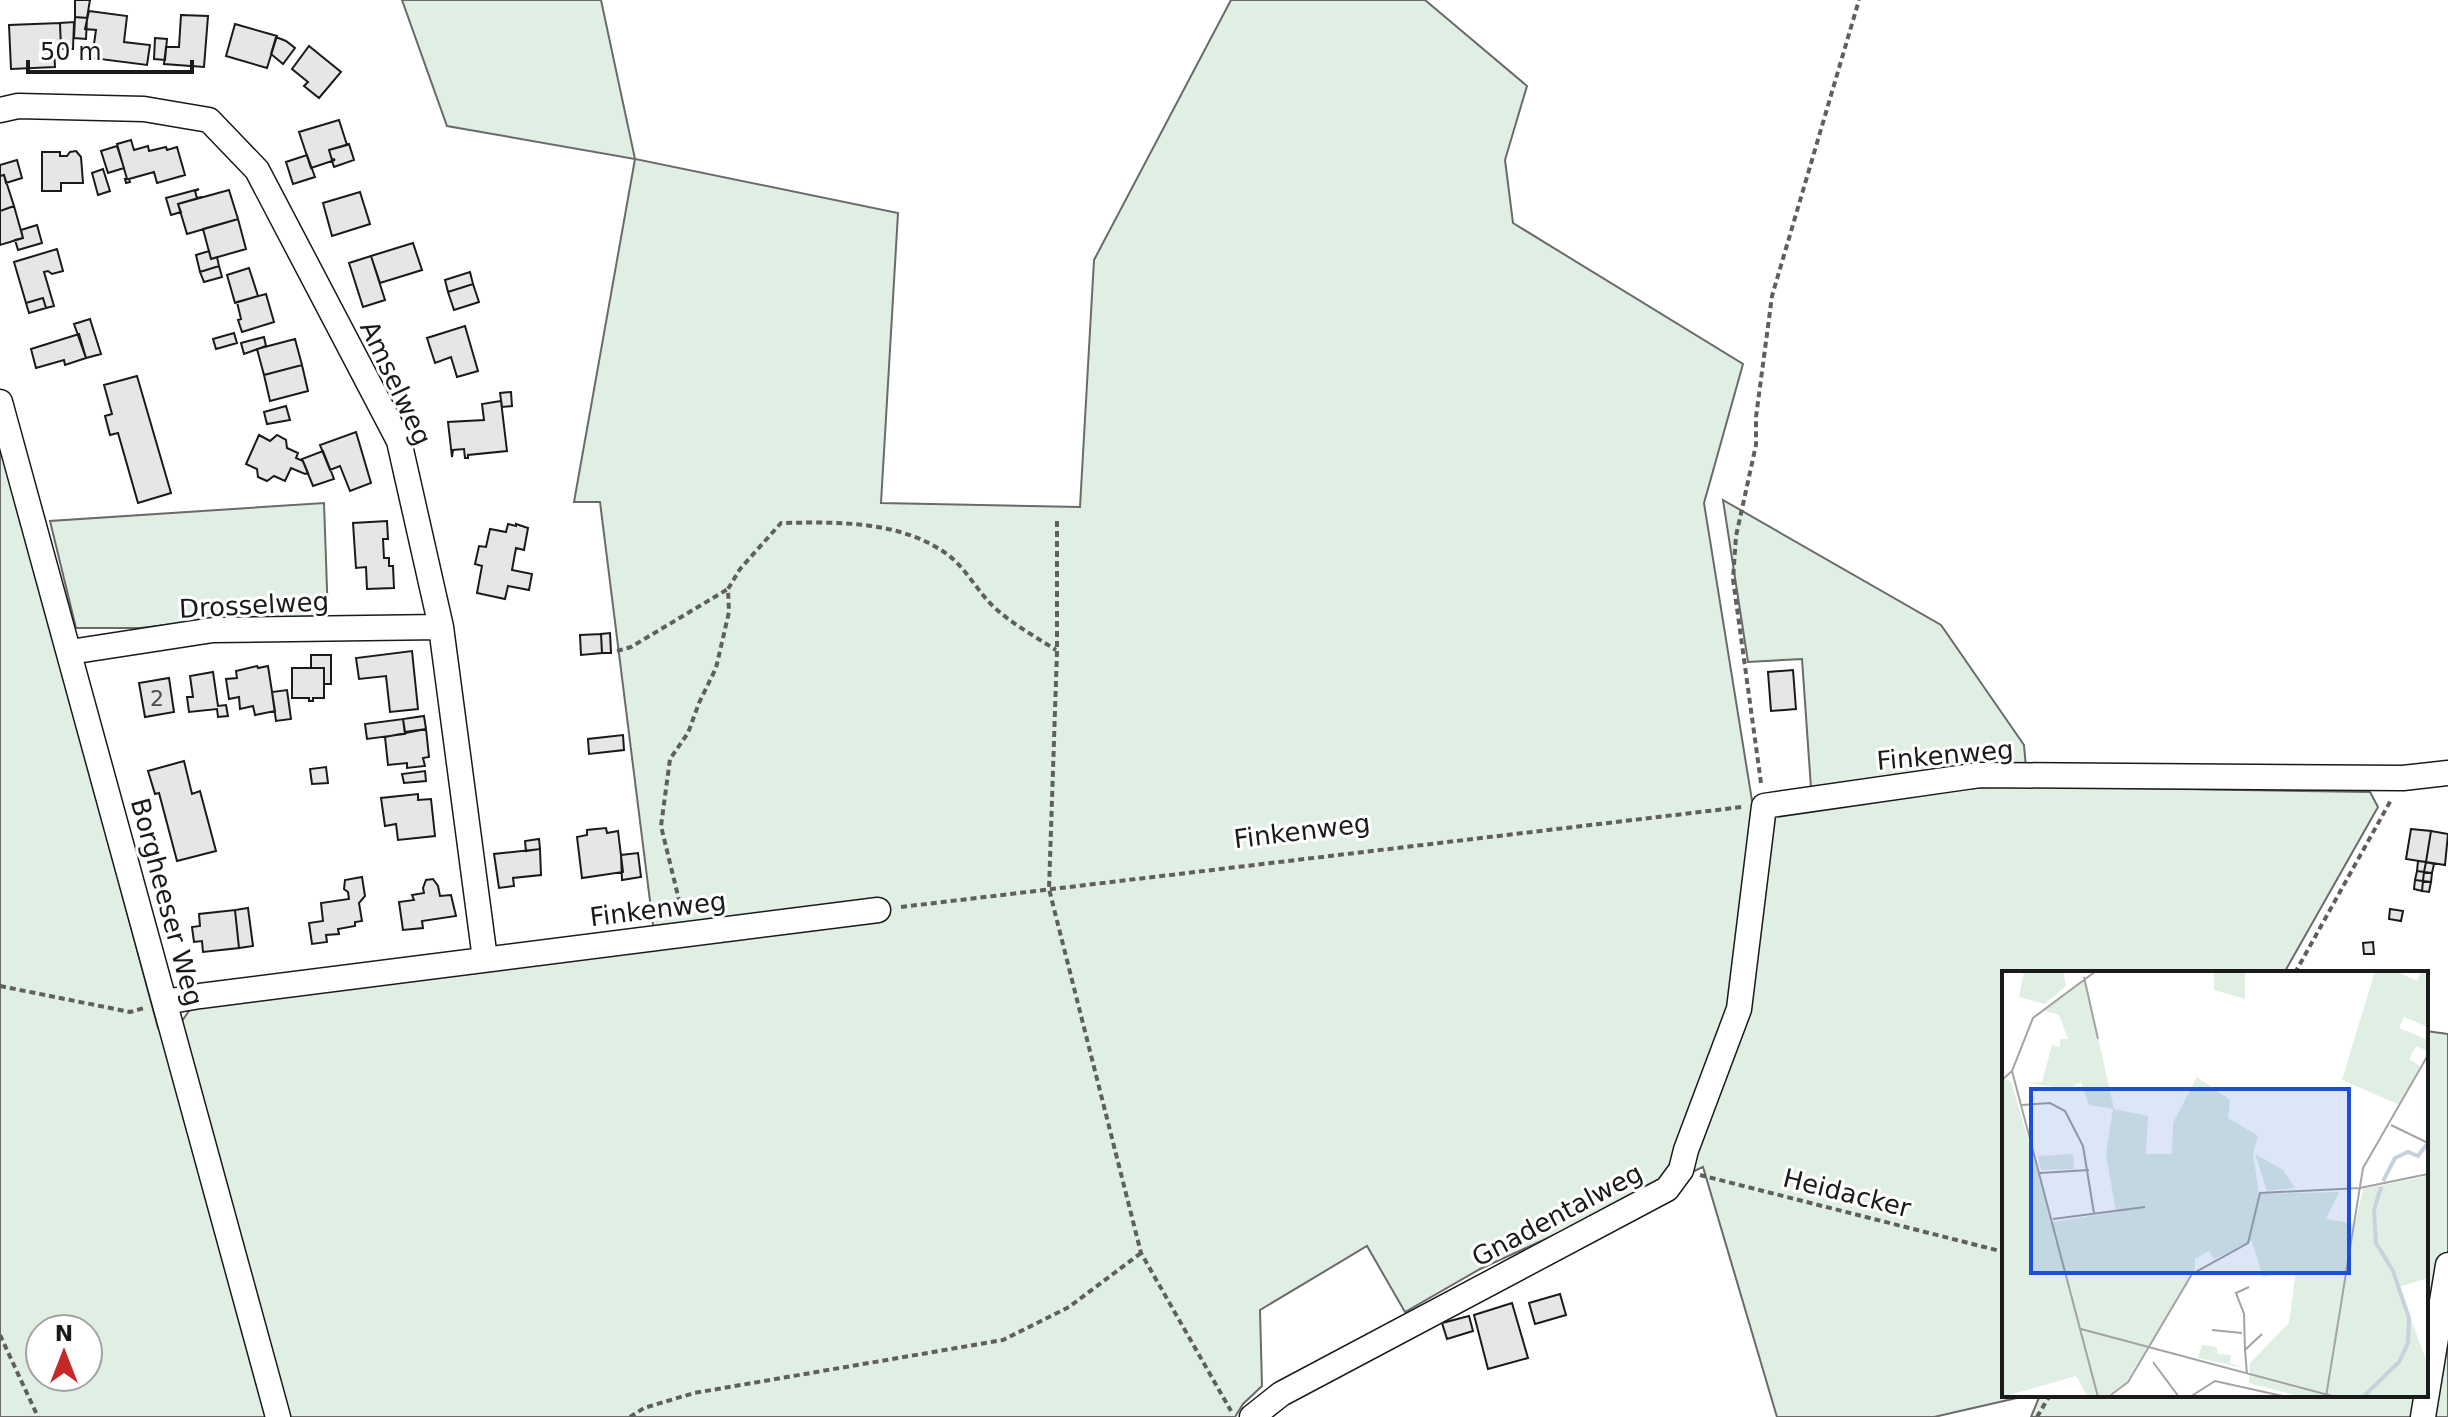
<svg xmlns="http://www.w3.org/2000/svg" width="2448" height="1417" font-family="'DejaVu Sans',sans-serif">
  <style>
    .green { fill: #e0efe3; stroke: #6a6a6a; stroke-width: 2; fill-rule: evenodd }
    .building { fill: #e6e6e6; stroke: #1a1a1a; stroke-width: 2 }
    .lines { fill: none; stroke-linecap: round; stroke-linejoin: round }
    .minor-casing { stroke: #1a1a1a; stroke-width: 27 }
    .path { stroke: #5f5f5f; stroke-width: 4; stroke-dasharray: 6 4; stroke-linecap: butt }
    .minor { stroke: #fff; stroke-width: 24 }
    .labels { text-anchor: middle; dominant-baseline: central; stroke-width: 6; stroke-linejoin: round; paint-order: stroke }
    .number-label { font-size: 22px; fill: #4d4d4d }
    .street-label { font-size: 26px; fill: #1a1a1a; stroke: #fff }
    .inset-river { fill: none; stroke: #c6d2dc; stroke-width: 4 }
    .inset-road { fill: none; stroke: #a3a3a3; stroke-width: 2 }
    .view { fill: #1d4ed8; fill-opacity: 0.15; stroke: #1d4ed8; stroke-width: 4 }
    .inset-edge { fill: none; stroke: #1a1a1a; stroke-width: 4 }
  </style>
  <rect width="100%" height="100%" fill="#fff"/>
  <!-- green -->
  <path class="green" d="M402 0H601L635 159 898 213 881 503 1080 507 1094 260 1231 0H1425L1527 86 1505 160 1513 223 1743 364 1704 503 1754 813 1995 786 2370 792 2378 807 2284 973H2004V1395H2030L1934 1417H1777L1703 1167 1480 1269 1405 1312 1367 1246 1260 1310 1262 1386 1243 1404 1235 1417H0V445L26 535 158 1028 182 1021 191 1008 656 949 600 502H574L635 159 447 126ZM40 1329H88V1377H40Z
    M1723 500 1941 625 2024 745 2026 768 1811 788 1802 659 1748 662Z
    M324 503 328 617 202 621 140 628H76L50 521Z
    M2426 1031 2448 1034V1417H2031L2040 1395H2426Z"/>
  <!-- building -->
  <path class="building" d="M75 0H90L87 18 75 17Z
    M89 11 127 16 124 42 150 45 147 65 92 58 96 30 85 29Z
    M181 15 208 16 204 67 164 64 166 47H179Z
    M75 17 87 18 86 39 74 38Z
    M74 22 73 49H61L60 23Z
    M60 23 61 49H54L55 67 11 69 9 25Z
    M235 24 277 36 267 68 226 56Z
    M276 37 286 41 295 48 283 64 271 54Z
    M155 38 167 39 165 60 154 59Z
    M309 46 341 72 319 98 304 86 308 82 292 69Z
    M339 120 347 145 329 150 332 160H335L311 168 299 132Z
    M131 140 134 150 148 146 149 151 166 147 167 150 177 147 185 175 157 183 154 172 129 179 130 182 126 183 125 179H127L117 144Z
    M349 144 354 160 334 167 332 161 335 159 332 160 329 150Z
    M117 146 124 168 108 173 101 151Z
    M76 151 81 157 83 183H61V191H42V152H60V156H67L70 152Z
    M307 155 315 177 293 184 286 162Z
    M17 160 22 178 6 183 4 175 0 176V165Z
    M103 169 110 191 98 195 92 173Z
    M4 175 14 206 0 211V176Z
    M199 189 195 191 197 198 202 197 178 204 181 212 171 215 166 198Z
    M229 190 238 219 187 234 178 204Z
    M360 192 370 224 332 236 323 203Z
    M14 206 23 238 0 245V211Z
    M238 219 246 249 211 259 203 229Z
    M37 225 42 243 18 250 15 240 23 238 21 230Z
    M413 243 422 270 380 283 371 256Z
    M57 249 63 271 52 274 48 271 44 272 54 306 46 308 43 298 26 303 14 262Z
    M209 251 211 259 217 257 219 266 200 272 196 255Z
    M371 256 385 300 363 307 349 263Z
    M219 266 222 277 204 282 200 272Z
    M249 268 258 296 235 303 227 275Z
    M470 272 473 284 448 292 445 280Z
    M473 284 479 302 454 310 448 292Z
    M266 294 274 322 242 332 238 320 241 319 237 302Z
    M43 298 46 308 29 313 26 303Z
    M90 319 101 354 86 358 74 324Z
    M465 326 478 371 457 377 451 357 435 363 427 338Z
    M234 333 237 343 216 349 213 339Z
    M79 334 86 358 65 365 64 360 36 368 31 349Z
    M264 337 266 346 244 354 241 343Z
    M295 339 302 365 264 375 257 349Z
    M302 365 308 391 270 401 264 375Z
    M137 376 171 493 138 503 118 433 110 435 105 416 112 414 104 385Z
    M511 392 512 406 502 407 500 393Z
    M501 401 507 451 468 455V458H465L464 449 453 450 452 457 448 422 484 420 482 404Z
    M286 406 290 420 267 424 264 412Z
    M356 432 371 483 350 491 340 466 330 470 320 445Z
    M259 435 270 441 277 435 286 440 287 448 298 453 296 458 303 461 308 473 305 474 291 468 285 481 274 476 267 481 258 477 257 469 246 464Z
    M323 451 334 479 313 486 302 459Z
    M387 521 388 539H383L384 558H389V566H393L394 588 367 589 366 567 356 568 353 523Z
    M508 524 516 526V524L528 528 524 550 516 548 512 570 532 574 529 590 508 586 505 599 477 593 482 566 475 564 479 546 486 547 490 529 506 532Z
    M610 633 611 653H602L601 634Z
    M601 634 602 653 581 655 580 635Z
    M412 651 418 709 390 712 386 676 359 679 356 658Z
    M311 655H331V684H324V668H311Z
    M257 666 258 668 268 666 275 711 255 715 253 706 240 709 239 697 229 699 226 679 237 678 236 671Z
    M292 668H324V698H313V701H309V698H292Z
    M1793 670 1796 709 1771 711 1768 672Z
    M213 672 218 706 226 705 228 716 218 717 217 709 189 712 187 697H193L190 676Z
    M169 678 174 712 145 717 139 683Z
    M287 690 291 719 276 721 272 692Z
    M424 716 426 729 405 732 403 719Z
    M403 719 405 734 367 739 365 724Z
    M426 729 429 757 423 758 425 766 407 768V763L388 765 385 737Z
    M623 735 624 750 589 754 588 739Z
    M184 761 192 794 200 791 216 851 177 861 159 793 155 794 148 771Z
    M326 767 328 783 312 784 310 769Z
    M425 771 426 781 404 783 402 774Z
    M418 794V800L431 799 435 836 398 840 396 824 385 826 381 798Z
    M606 828 607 833 618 831 623 872 582 878 577 837 587 835V830Z
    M2411 829 2431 831 2426 862 2406 859Z
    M2431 831 2448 834 2445 865 2426 862Z
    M539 839 540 849 526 851 525 841Z
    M540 849 541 875 513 878 514 886 499 888 494 854Z
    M638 853 641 877 622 880 621 855Z
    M2418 861 2426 862 2424 872 2417 871Z
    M2426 862 2434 864 2432 873 2424 872Z
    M2417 871 2424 872 2423 881 2415 880Z
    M2424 872 2432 873 2431 882 2423 881Z
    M362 877 365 896 359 903 362 921 355 922V926L338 929 339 934 326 935 327 942 312 944 309 923 323 921 321 903 349 899 348 892 344 889 345 880Z
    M433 879 438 886 440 896 451 895 456 916 422 921 423 928 403 930 399 902 414 900 412 895 424 893 423 888 426 880Z
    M2415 880 2423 881 2422 891 2414 889Z
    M2423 881 2431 882 2429 892 2422 891Z
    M248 908 253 946 239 948 235 910Z
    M2390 909 2403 911 2401 921 2389 919Z
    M235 910 239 948 203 952 202 941 194 942 192 927 200 926 199 914Z
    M2373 942 2374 954H2364L2363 943Z
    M1560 1294 1566 1315 1535 1324 1529 1303Z
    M1512 1303 1528 1358 1488 1369 1474 1315Z
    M1469 1316 1473 1331 1447 1339 1442 1323Z"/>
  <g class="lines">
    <defs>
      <path id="minor" d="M0 110 18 106 144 109 209 120 257 170 399 441 441 627 485 959
        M0 402 278 1417
        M70 652 213 630 441 627
        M165 1002 200 996 878 910
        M1252 1417 1281 1394 1667 1189 1681 1170 1686 1150 1739 1009 1764 806 1980 775 2403 778 2448 773
        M2423 1417 2448 1265"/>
    </defs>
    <!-- minor casing -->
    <use href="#minor" class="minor-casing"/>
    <!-- path -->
    <path class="path" d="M1057 521V651L1049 889 1141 1253 1231 1411
      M617 651 631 647 728 589
      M1761 783 1733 579 1736 536 1756 445V417L1772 296 1859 0
      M901 907 1742 807
      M678 913 679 900 661 826 670 759 688 733 699 703 716 668 729 612 728 589 740 569 781 523C837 522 899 520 947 554 967 569 978 593 996 609 1014 625 1036 637 1056 650
      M2295 973 2391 800
      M0 986 130 1012 144 1008
      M1700 1175 2004 1252
      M0 1335 38 1417
      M630 1417 644 1408 694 1393 1003 1340 1069 1307 1141 1253
      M2037 1417 2050 1395"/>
    <!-- minor -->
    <use href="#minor" class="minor"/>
  </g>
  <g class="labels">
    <!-- number labels -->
    <g class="number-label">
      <text x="157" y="698">2</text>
    </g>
    <!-- street labels -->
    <g class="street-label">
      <text transform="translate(396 383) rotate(65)">Amselweg</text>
      <text transform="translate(254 605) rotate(-3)">Drosselweg</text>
      <text transform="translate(1945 755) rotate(-5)">Finkenweg</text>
      <text transform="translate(1302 831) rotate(-7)">Finkenweg</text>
      <text transform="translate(167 902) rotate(75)">Borgheeser Weg</text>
      <text transform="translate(658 909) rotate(-7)">Finkenweg</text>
      <text transform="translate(1847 1193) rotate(14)">Heidacker</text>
      <text transform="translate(1557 1215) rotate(-28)">Gnadentalweg</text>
    </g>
  </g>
  <!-- overview -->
  <g transform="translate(2002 971)">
    <rect width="426" height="426" fill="#fff"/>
    <path d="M13 0H61L64 15 43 33 17 26 22 1ZM212 0H243V28L212 19ZM373 0H393L415 10 419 0 426 4V56L402 46 397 57 426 69V80L414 75 407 88 418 95 398 134 340 109ZM83 7 112 138 146 145 144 183H170L171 152 195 106 228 129 226 147 256 165 251 183 257 223 337 221 324 248 353 253 361 218 426 205V307L397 316 426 394V426H299L247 412 248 392 287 352 294 300 261 306 250 270 212 288 207 280 193 288V298L124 411 103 426H86L74 405 0 426 2 108 9 110 50 251 114 241 104 183 111 138 87 134 79 111 66 118 26 112 40 111 50 74 58 76V68H66L57 44 40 39ZM71 183 72 198 39 199 36 185ZM253 183 281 199 293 217 265 220ZM200 374 215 376V383L229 384 228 392 242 397 196 387Z" fill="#e0efe3"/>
    <path class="inset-river" d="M381 210 393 187 406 181 416 185 425 173M361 426 397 391 406 372 407 347 391 300 374 272 372 239 379 216"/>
    <path class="inset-road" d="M82 6 96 68M10 100 96 426M0 109 10 100 31 47 94 0M20 134 48 132 63 140 81 175 92 242M389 154 426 172M38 202 87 199M51 248 143 236M79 358 334 426M210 359 240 362M243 379 242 343 234 322 247 316M151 391 177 426M245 403 243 379 260 363M106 426 126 411 190 303 246 272 258 222 358 217 426 203M188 426 213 410 285 426M324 426 361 197 426 84"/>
    <path class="view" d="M29 118H347V302H29Z"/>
    <rect width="426" height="426" class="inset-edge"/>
  </g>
  <!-- north arrow -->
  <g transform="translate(64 1353)"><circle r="38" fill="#ffffff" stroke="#a3a3a3" stroke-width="2"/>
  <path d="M0-6L14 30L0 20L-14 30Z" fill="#c62828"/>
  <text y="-12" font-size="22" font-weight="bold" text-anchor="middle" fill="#1a1a1a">N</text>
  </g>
  <!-- scale -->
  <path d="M28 60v12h164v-12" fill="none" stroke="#1a1a1a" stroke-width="4"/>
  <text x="40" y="60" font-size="24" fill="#1a1a1a" stroke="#ffffff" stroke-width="6" paint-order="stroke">50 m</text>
</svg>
